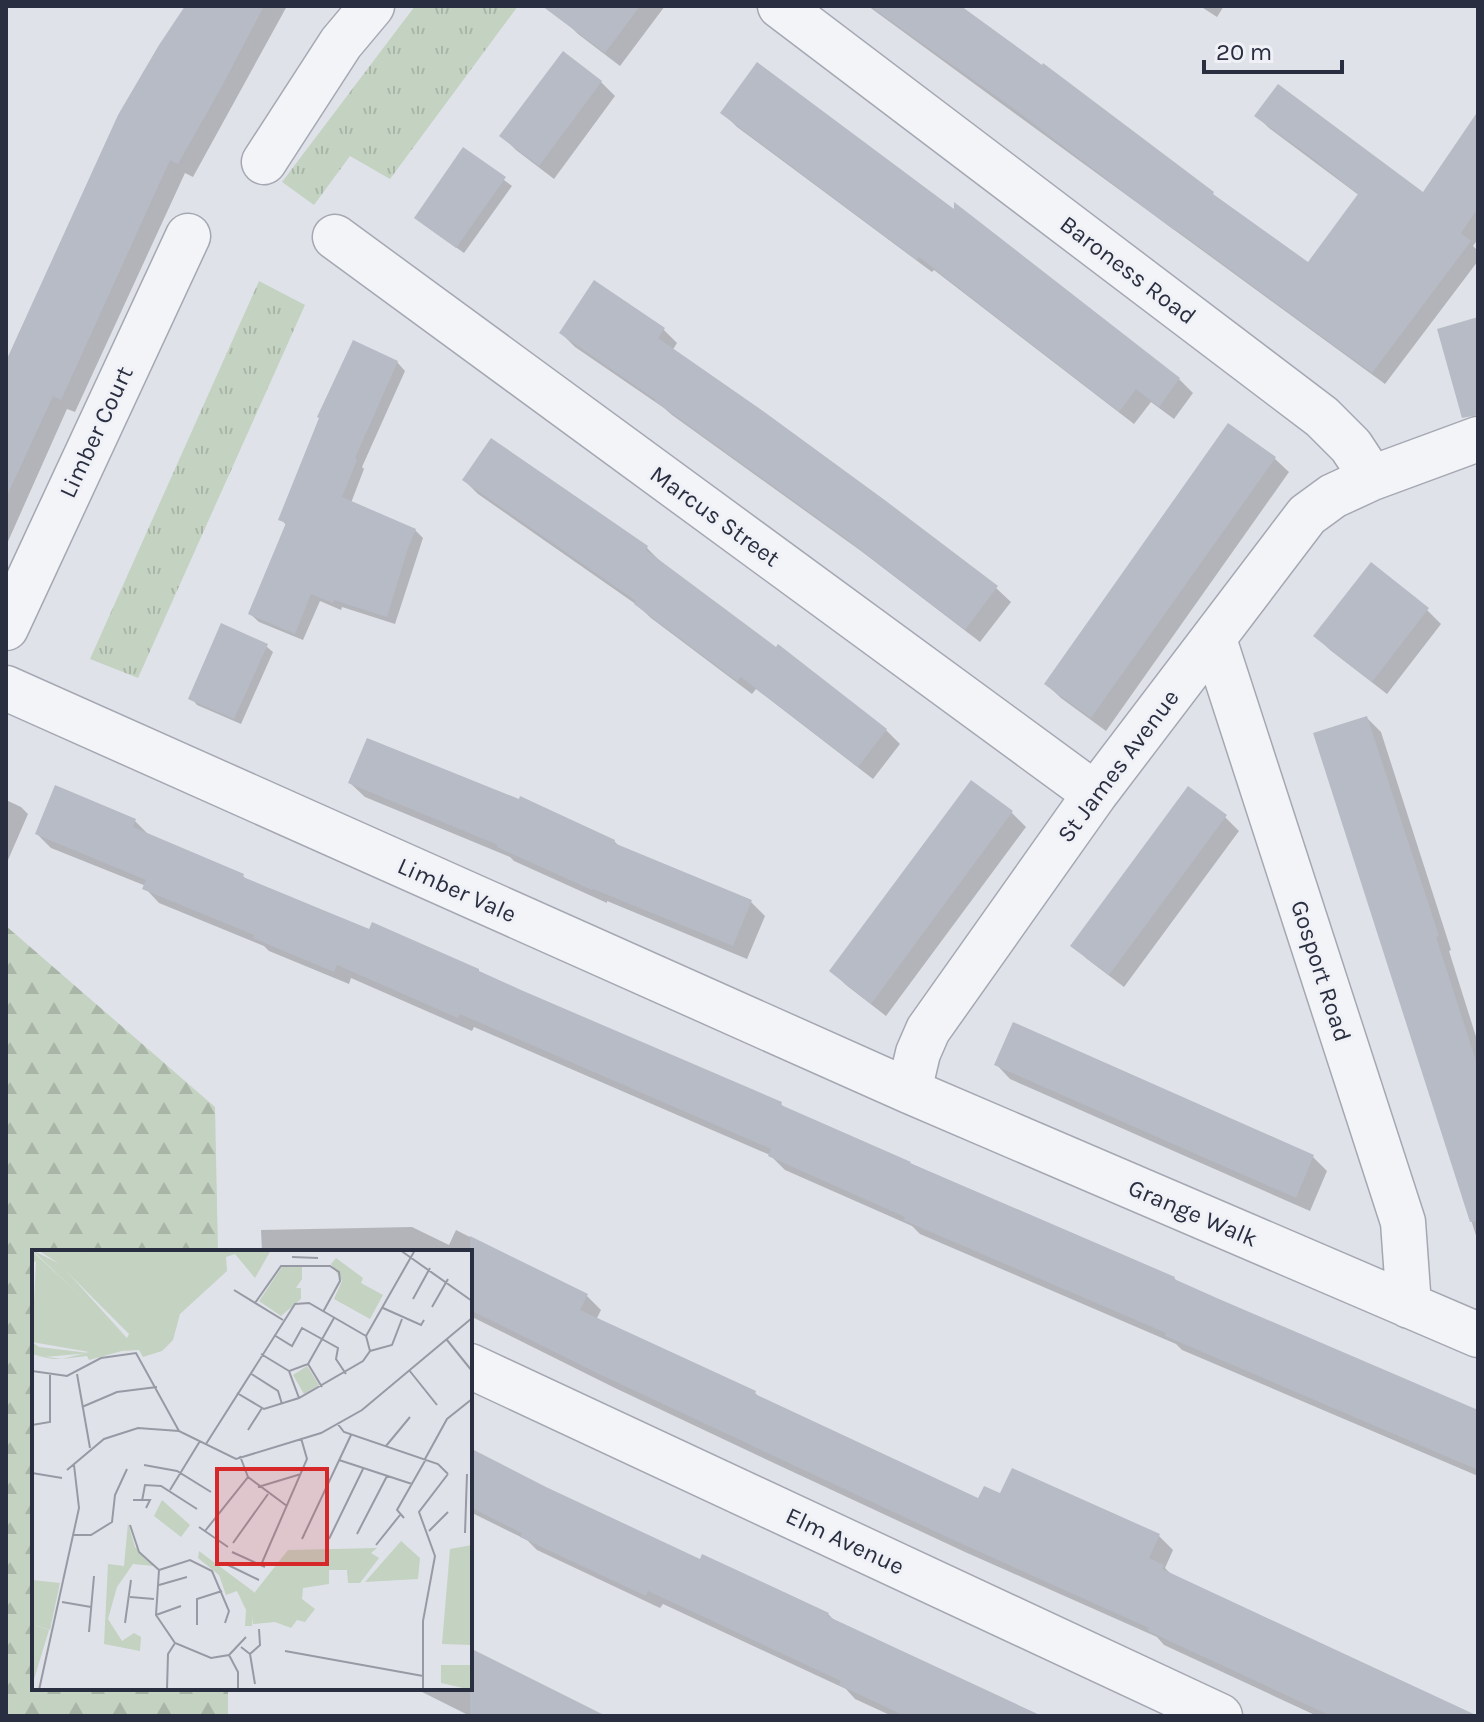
<svg xmlns="http://www.w3.org/2000/svg" width="1484" height="1722" font-family="Karla,sans-serif">
  <style>
    .grass { fill: url(#grass-tufts) }
    .forest { fill: url(#forest-firs) }
    .shadow { fill: #0003 }
    .building { fill: #b7bbc5 }
    .lines { fill: none; stroke-linecap: round; stroke-linejoin: round }
    .minor-casing { stroke: #a5a8b3; stroke-width: 47 }
    .minor { stroke: #f3f4f7; stroke-width: 44 }
    .labels { text-anchor: middle; dominant-baseline: central; stroke-width: 6; stroke-linejoin: round; paint-order: stroke }
    .street-label { font-size: 24px; fill: #292e40; stroke: #f0f1f6 }
    .inset-road { fill: none; stroke: #979aa5; stroke-width: 2 }
    .view { fill: #d62828; fill-opacity: 0.15; stroke: #d62828; stroke-width: 4 }
    .inset-edge { fill: none; stroke: #292e40; stroke-width: 4 }
  </style>
  <defs>
    <pattern id="grass-tufts" width="24" height="20" patternUnits="userSpaceOnUse" patternTransform="scale(2)"><rect width="24" height="20" fill="#c3d2c1"/><path d="M3 7l-1-3M5 7V3M7 7l1-3M15 17l-1-3M17 17v-4M19 17l1-3" fill="none" stroke="#a8b5a7"/></pattern>
    <pattern id="forest-firs" width="22" height="20" patternUnits="userSpaceOnUse" patternTransform="scale(2)"><rect width="22" height="20" fill="#c3d2c1"/><path d="M5 1l3.5 6h-7zM16 11l3.5 6h-7z" fill="#a8b5a7"/></pattern>
  </defs>
  <rect width="100%" height="100%" fill="#e0e2e9"/>
  <!-- grass -->
  <path class="grass" d="M415 6H518L390 179 350 156 314 205 282 182Z
    M259 281 305 305 138 678 90 659Z"/>
  <!-- forest -->
  <path class="forest" d="M6 926 215 1107 218 1252H34V1688H228V1716H6Z"/>
  <!-- shadow -->
  <path class="shadow" d="M187 6H287L193 177 185 173 75 412 67 409 6 546V366Z
    M575 6H665L620 66 578 34 564 20Z
    M868 6H957L1308 265 1360 196 1269 128 1257 116 1423 194 1478 114V239L1473 246 1478 251V261L1385 384Z
    M1200 6H1224L1217 17Z
    M564 54 601 82 615 96 554 179 516 150 502 136Z
    M723 113 1179 379 1193 393 1174 419 1151 402 1134 424 934 270 932 272 737 127Z
    M464 150 512 186 464 253 423 224Z
    M663 329 677 343 672 351 996 588 1011 602 980 642 861 551 672 415 664 408 575 347 561 333Z
    M397 362 405 371 362 467 364 469 351 503 415 530 423 538 395 624 342 607 341 610 320 601 303 640 259 622 250 614 287 526 281 519Z
    M491 440 647 548 661 562 886 730 900 744 873 779 756 689 752 694 651 618 637 605 478 494 464 480Z
    M1274 458 1289 472 1106 731 1061 698 1046 684Z
    M1427 610 1441 624 1387 694 1330 650 1316 636Z
    M266 646 273 652 241 724 197 705 191 698Z
    M1367 718 1381 732 1451 950 1449 951 1478 1043V1242L1387 953Z
    M971 782 1012 813 1026 827 886 1016 846 985 832 971Z
    M350 783 614 841 621 848 751 902 765 916 747 959 607 901V903L514 861 510 857 365 797Z
    M6 800 21 807 28 814 8 860 6 859Z
    M1225 817 1239 831 1124 987 1087 959 1073 945Z
    M135 821 149 835 243 876 248 881 482 974 781 1104 785 1109 1174 1278 1180 1284 1478 1413V1476L1182 1350 1176 1344 920 1234 912 1226 785 1170 770 1155 474 1027 472 1031 351 978 349 984 269 951 264 946 159 903 145 888 146 886 51 848 37 834Z
    M996 1064 1313 1157 1327 1171 1310 1211 1010 1079Z
    M412 1227 449 1245 456 1230 587 1296 601 1310 596 1320 755 1393 760 1398 979 1501 1001 1496 1013 1470 1159 1536 1173 1550 1165 1568 1174 1577 1476 1716H1317L1164 1645 1157 1637 965 1552 759 1456 615 1388 470 1316V1252H262L261 1230Z
    M470 1451 545 1488 701 1561 828 1614 836 1622 1039 1716H892L855 1699 846 1689 663 1604 660 1608 537 1550 527 1540 470 1512Z
    M470 1651 601 1716H470L414 1688H470Z"/>
  <!-- building -->
  <path class="building" d="M185 6H264L222 86 178 164 170 160 61 400 53 396 6 498V361L118 115 159 45Z
    M542 6H640L605 53Z
    M870 6H961L1042 65 1043 63 1214 192 1213 194 1308 262 1358 194 1311 157 1254 116 1278 84 1423 192 1478 111V208L1461 233 1471 241 1372 373 1175 229 1174 230 1014 109Z
    M563 51 602 81 539 166 499 136Z
    M757 62 954 209V202L1180 378 1159 407 1136 389 1119 412 919 257 917 260 720 113Z
    M463 147 506 177 456 248 414 218Z
    M594 280 665 328 658 338 763 411 886 501 998 586 965 630 844 537 655 401 656 400 559 333Z
    M1478 317V415L1462 418 1437 329Z
    M353 340 398 361 355 458 357 460 342 497 416 529 408 548 387 617 334 600 333 603 311 594 295 634 248 614 286 523 278 520 319 418 317 417Z
    M1228 423 1276 457 1091 718 1044 684Z
    M491 438 648 546 646 550 776 647 778 644 887 729 858 767 741 677 737 681 634 604 636 601 462 480Z
    M1371 562 1429 608 1372 682 1313 636Z
    M221 623 268 644 234 719 188 699Z
    M1367 716 1439 936 1436 937 1478 1067V1221L1470 1222 1313 733Z
    M367 738 519 799 520 796 615 840 614 843 752 900 733 946 593 889 592 890 497 847 498 845 348 783Z
    M971 780 1013 811 871 1004 829 971Z
    M55 785 136 819 133 827 244 874 243 877 369 929 372 922 479 969V971L521 990 782 1102 781 1105 911 1162 910 1163 1175 1277 1174 1279 1219 1299 1478 1410V1470L1165 1336 1166 1333 903 1220 905 1217 768 1156 771 1149 460 1014 458 1018 337 965 334 972 253 938 254 935 142 889 146 880 35 834Z
    M1188 786 1227 815 1109 975 1070 946Z
    M1013 1022 1314 1155 1296 1198 994 1065Z
    M470 1236 588 1294 580 1310 756 1391 755 1394 978 1498 984 1486 1000 1493 1012 1468 1160 1534 1149 1558 1164 1565 1162 1569 1478 1716H1331L1148 1631 1149 1628 949 1538 599 1374 470 1310Z
    M470 1448 546 1487 700 1559 702 1554 829 1613 827 1616 1042 1716H905L839 1685 841 1681 648 1591 646 1596 520 1537 522 1533 470 1507Z
    M470 1648 606 1716H470Z"/>
  <g class="lines">
    <defs>
      <path id="minor" d="M780 6 1322 417 1351 446 1372 478 1478 439
        M264 162 341 43 372 6
        M335 237 1095 794
        M6 628 188 236
        M1214 639 1403 1222 1409 1306
        M6 688 909 1091 1478 1335
        M909 1091 918 1053 928 1030 1095 794 1307 515 1333 496 1372 478
        M470 1366 1220 1716"/>
    </defs>
    <!-- minor casing -->
    <use href="#minor" class="minor-casing"/>
    <!-- minor -->
    <use href="#minor" class="minor"/>
  </g>
  <g class="labels">
    <!-- street labels -->
    <g class="street-label">
      <text transform="translate(1128 270) rotate(37)">Baroness Road</text>
      <text transform="translate(96 432) rotate(-65)">Limber Court</text>
      <text transform="translate(715 516) rotate(36)">Marcus Street</text>
      <text transform="translate(1118 766) rotate(-53)">St James Avenue</text>
      <text transform="translate(457 890) rotate(24)">Limber Vale</text>
      <text transform="translate(1321 971) rotate(72)">Gosport Road</text>
      <text transform="translate(1193 1213) rotate(23)">Grange Walk</text>
      <text transform="translate(845 1541) rotate(25)">Elm Avenue</text>
    </g>
  </g>
  <!-- overview -->
  <g transform="translate(32 1250)">
    <rect width="440" height="440" fill="#e0e2e9"/>
    <path d="M6 0H239L223 28 203 4 194 7 195 21 148 64 141 90 130 101 111 107 107 100 90 101 57 110 55 106 30 109H21L0 105 30 109 57 102 0 92 4 11 0 13V1L95 88 97 84 26 13ZM304 8 331 28 329 33 351 45 338 69 302 49 310 31 299 14ZM250 17H270V29L264 38H269V49L249 66 227 51ZM130 250 158 275 149 287 122 266ZM96 273 103 297 122 316 101 314 85 337 76 369 90 391 102 383 109 387 108 401 72 394 76 314 92 316ZM167 301 222 342 220 376H213L214 360 205 341 194 345 187 325 166 308ZM0 330 28 333 18 380 0 374Z" fill="#c3d2c1"/>
    <path d="M0 0 28 14 95 88 51 48ZM51 0 54 5 63 1 57 13 72 12 83 19 90 15 118 27 121 40 104 42 112 67 89 53 94 40 73 22 42 13 43 2ZM0 92 7 97 57 103 13 107 0 104ZM345 298 339 303 347 308 328 333H316L315 320H297V334L271 338 270 349 283 359 273 372 265 370 259 378 243 372 221 374 219 347 256 300ZM409 415H440V440L409 433Z" fill="#c3d2c1"/>
    <path d="M275 116 287 135 272 144 261 125ZM369 291 388 308 386 329 333 332ZM0 374 17 380 0 436Z" fill="#c3d2c1"/>
    <path d="M440 295V395L410 394 418 299Z" fill="#c3d2c1"/>
    <path class="inset-road" d="M368 0 440 51M260 7 286 8M202 40 251 70M381 49 398 18M223 53 249 16H298L307 22 308 31 291 62M400 57 416 29M351 58 389 75 392 70M242 85 260 96 270 78 306 98 304 109 314 124M334 86 383 0M415 90 440 121M338 101 360 95 370 69M229 104 257 121M276 114 302 68M377 120 405 155M0 121 35 126 69 108 104 103 147 181M218 123 246 141 250 154M45 124 58 198M205 143 232 159 267 148 331 111 338 101 334 86M267 148 257 121 276 114 290 137M50 157 85 142 125 137M305 173 312 182 406 214 416 224M0 175 18 172V125M216 180 230 158M174 194 263 54 277 53 334 86M354 196 378 167M393 209 415 169 440 149M307 210 380 234M112 215 145 221 179 242M35 220 72 189 106 178 147 181 204 209 289 183 330 160 440 68M0 223 30 228M216 227 255 256M226 237 269 224M138 240 168 191M101 250H118L114 258M110 251 113 235 129 236 165 259M372 268 365 260 394 209M98 275 107 302 127 320M167 277 196 297M173 281 216 227 208 206M397 281 416 262M433 283 435 224M325 284 355 226M42 285H59L80 272 83 245 95 219M270 289 319 185M297 289 331 219M201 293 236 244M344 295 368 265M200 302 233 317M194 314 227 330M229 315 275 209 269 188M127 335 155 327M98 347 122 349M30 352 59 357M124 365 149 356M93 373 99 330M193 373 197 361 180 321 158 310 127 320 124 365 143 393 179 408 197 405 214 387M165 375V349L190 341M57 382 62 326M209 397 218 404 223 434M253 401 391 426M218 404 228 395 227 379M197 405 206 422V440M135 439 136 404 143 393M7 440 47 258 42 215M45 440H157M391 440V371L403 306 387 262 416 224"/>
    <path class="view" d="M185 219H295V314H185Z"/>
    <rect width="440" height="440" class="inset-edge"/>
  </g>
  <!-- border -->
  <rect width="1484" height="1722" fill="none" stroke="#292e40" stroke-width="16"/>
  <!-- scale -->
  <path d="M1204 60v12h138v-12" fill="none" stroke="#292e40" stroke-width="4"/>
  <text x="1216" y="60" font-size="24" fill="#292e40" stroke="#f0f1f6" stroke-width="6" paint-order="stroke">20 m</text>
</svg>
